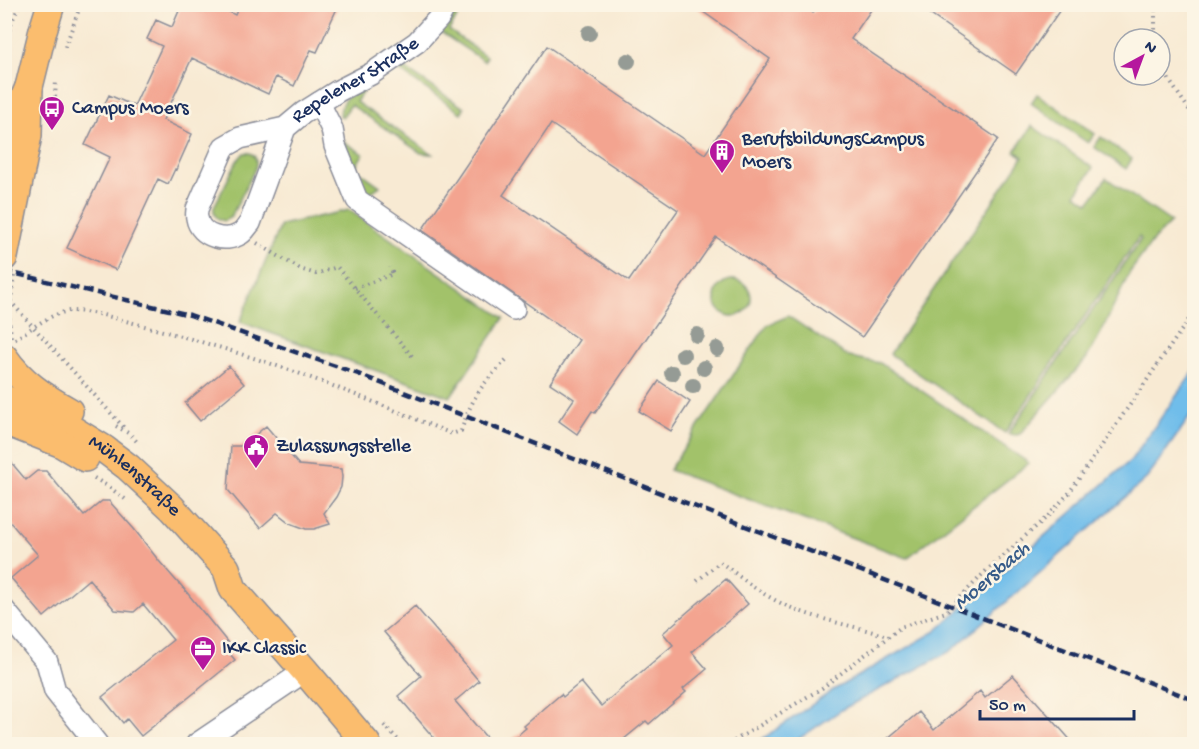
<svg xmlns="http://www.w3.org/2000/svg" width="1199" height="749" font-family="'Gochi Hand',sans-serif">
  <style>
    .green { fill: #a2c26b; stroke: #5e7864; stroke-width: 1.5 }
    .water { fill: #70bdea; stroke: #4676a4; stroke-width: 1.5 }
    .building { fill: #f3a490; fill-rule: evenodd }
    .lines { fill: none; stroke-linecap: round; stroke-linejoin: round }
    .minor-casing { stroke: #8a8c98; stroke-width: 24 }
    .major-casing { stroke: #8a8c98; stroke-width: 30 }
    .path { stroke: #8a8c98; stroke-width: 4; stroke-dasharray: 1.5 4.5; stroke-linecap: butt }
    .minor { stroke: #fff; stroke-width: 21 }
    .major { stroke: #fbbd6e; stroke-width: 27 }
    .rail { stroke: #1b2f5e; stroke-width: 4.5; stroke-dasharray: 9 4.5; stroke-linecap: butt }
    .tree { fill: #959b95 }
    .labels { text-anchor: middle; dominant-baseline: central; stroke-width: 5; stroke-linejoin: round; paint-order: stroke }
    .street-label { font-size: 20px; fill: #1b2f5e; stroke: #fcf5e5 }
    .poi-label { font-size: 20px; fill: #1b2f5e; stroke: #fcf5e5; text-anchor: start }
    .water-label { font-size: 21px; font-style: italic; fill: #355a88; stroke: #fcf5e5 }
  </style>
  <rect width="100%" height="100%" fill="#fcf5e5"/>
  <filter id="ink" filterUnits="userSpaceOnUse"><feTurbulence type="fractalNoise" baseFrequency=".0167" numOctaves="2"/><feDisplacementMap in="SourceGraphic" scale="12" xChannelSelector="R" yChannelSelector="G"/><feConvolveMatrix kernelMatrix="1 2 1 2 8 2 1 2 1" color-interpolation-filters="sRGB"/></filter>
  <filter id="wash" filterUnits="userSpaceOnUse"><feTurbulence type="fractalNoise" baseFrequency=".008" numOctaves="4" result="noise"/><feDisplacementMap in="SourceGraphic" scale="24" xChannelSelector="R" yChannelSelector="G"/><feGaussianBlur stdDeviation="1.35" result="paint"/><feColorMatrix in="noise" values="0 0 0 0 0 0 0 0 0 0 0 0 0 0 0 0 0 1.4 0 .05"/><feComposite in="paint" operator="in"/></filter>
  <g filter="url(#wash)">
    <rect width="100%" height="100%" fill="#f8ead3"/>
    <!-- green -->
    <path class="green" d="M452 13 458 16 449 30 487 57 484 61 439 31Z
      M415 55 406 69 464 108 461 113 397 69Z
      M365 88 356 102 432 154 421 153 351 105 342 117 340 116C341 96 349 96 365 88Z
      M1037 94 1095 134 1088 143 1031 103Z
      M1032 126 1093 168 1076 194 1089 203 1106 178 1171 222 1155 238 1130 272 1102 331 1086 359 1020 434 1017 435 1008 434 1141 239 1139 237 1005 433 890 354 1023 157 1015 151Z
      M1101 137 1132 159 1126 169 1094 147Z
      M343 141 363 154 355 168 380 186 367 195 364 192Z
      M244 153C255 151 258 160 255 169L231 217 224 221C216 219 213 215 214 207L237 161Z
      M349 210 504 318 450 397 240 322 281 225Z
      M715 298a18 18 0 1 1 36 0a18 18 0 1 1-36 0Z
      M788 316 849 357 880 363 1029 463 907 558 669 470 767 325Z"/>
    <!-- water -->
    <path class="water" d="M1194 371V411L1147 478 951 651 843 709 791 744H755L835 689 936 631 1131 460Z"/>
    <g id="blocks">
      <!-- building -->
      <path class="building" d="M182 4H214L235 15 240 4H339L317 52 311 50 294 86 276 77 268 94 192 58 163 120 192 134 176 170 175 169 168 184 158 179 116 270 67 248 110 157 85 145 109 95 134 106 162 46 147 39 156 20 172 27Z
        M692 4H801L813 13 818 4H875L851 39 998 139 862 337 716 237 595 413 592 411 577 434 559 421 574 399 550 383 579 340 422 230 547 46 705 154 770 59ZM551 124 678 210 629 281 503 195Z
        M915 4H1064L1016 74Z
        M229 366 244 384 200 421 185 403Z
        M659 381 690 402 671 431 639 411Z
        M266 426 299 465 341 469 342 477 341 487 336 497 324 513 330 524 314 529H306L290 523 277 513 260 528 228 490 231 446H242Z
        M4 454 26 480 37 471H46L84 516 102 501H109L134 529 159 561 179 584H180L228 643 224 647 235 660 141 736 127 719 123 723 102 697 173 640 143 604 134 612 115 610 89 579 44 617 11 578 38 555 4 515Z
        M726 579 748 604 692 652 707 669 683 689 686 692 649 724 646 721 618 744H507L526 728 524 726 561 694 563 697 581 682 601 706 673 645 663 633Z
        M415 606 479 681 455 701 492 744H439L398 696 421 676 384 632Z
        M1013 675 1074 744H881L919 712 934 730 980 691 985 698Z"/>
    </g>
  </g>
  <g filter="url(#ink)">
    <use href="#blocks" fill-opacity="0" stroke="#8a8c98" stroke-width="1.5"/>
    <g class="lines">
      <defs>
        <g id="minor">
          <path d="M319 103 332 129 335 146 357 200 514 309"/>
          <path id="s1" d="M285 128 250 223C247 226 244 232 240 234 226 243 200 237 197 218 196 215 197 212 197 209L224 147 240 138 285 128 303 113 338 91 371 74 417 42 438 19 446 4"/>
          <path d="M4 610 47 662 55 691 97 744"/>
          <path d="M197 744 305 671"/>
        </g>
        <g id="major">
          <path d="M4 154 10 131 29 87 43 30 51 4"/>
          <path d="M4 257 28 135 29 87"/>
          <path d="M4 357C20 381 44 397 69 411"/>
          <path id="s2" d="M4 399 52 417 104 449 128 467 172 508 226 568 233 589 305 671 367 744"/>
          <path d="M4 421 60 443 85 458"/>
        </g>
      </defs>
      <!-- minor casing -->
      <use href="#minor" class="minor-casing"/>
      <!-- major casing -->
      <use href="#major" class="major-casing"/>
      <!-- path -->
      <path class="path" d="M1155 4V33L1156 39
        M4 47 12 21 20 4
        M65 47 81 4
        M1160 56 1169 80 1194 117
        M54 115 56 81
        M257 243 300 269 316 274 337 267 412 356
        M355 288 393 274 390 267
        M10 301 126 430
        M11 337 9 314 14 276
        M15 339C31 329 51 313 70 311 81 311 92 313 103 315 172 333 240 352 306 376 355 394 404 414 452 434L461 431C473 395 483 383 509 357
        M116 426 130 434 139 444
        M94 478 109 487 125 499
        M697 581 720 562C737 574 754 589 773 599 809 619 849 624 887 636
        M384 725 402 744
        M729 744 822 688 901 627 946 612 987 570 1048 516 1069 493 1194 312"/>
      <!-- minor -->
      <use href="#minor" class="minor"/>
      <!-- major -->
      <use href="#major" class="major"/>
      <!-- rail -->
      <path class="rail" d="M4 271 190 315 358 374 699 508 1194 700"/>
    </g>
    <!-- trees -->
    <g class="tree">
      <circle cx="589" cy="33" r="8"/>
      <circle cx="628" cy="61" r="8"/>
      <circle cx="697" cy="335" r="8"/>
      <circle cx="717" cy="349" r="8"/>
      <circle cx="683" cy="355" r="8"/>
      <circle cx="704" cy="368" r="8"/>
      <circle cx="672" cy="373" r="8"/>
      <circle cx="693" cy="386" r="8"/>
    </g>
  </g>
  <!-- icons -->
  <defs>
    <symbol id="bus-pin" viewBox="-11 -11 22 30"><path d="M0 17L-7.5 6A9.5 9.5 0 1 1 7.5 6Z" fill="#b5179e" stroke="#fcf5e5"/><path d="M-5-6H5V4H4V6H2V4H-2V6H-4V4H-5ZM-3.5-4V0h7V-4ZM-3.5 1.2v1.5H-2V1.2ZM2 1.2v1.5H3.5V1.2Z" fill="#fff"/></symbol>
    <symbol id="building-pin" viewBox="-11 -11 22 30"><path d="M0 17L-7.5 6A9.5 9.5 0 1 1 7.5 6Z" fill="#b5179e" stroke="#fcf5e5"/><path d="M-4-6H4V6H1V3H-1V6H-4ZM-2.5-4.3h1.7v1.8h-1.7ZM.8-4.3h1.7v1.8H.8ZM-2.5-1h1.7V.8h-1.7ZM.8-1h1.7V.8H.8Z" fill="#fff"/></symbol>
    <symbol id="civic-pin" viewBox="-11 -11 22 30"><path d="M0 17L-7.5 6A9.5 9.5 0 1 1 7.5 6Z" fill="#b5179e" stroke="#fcf5e5"/><path d="M-.6-6.5H3V-4.5H.6V-3L4-1V1h2V6H-6V1h2V-1L-.6-3ZM-1.2 2.5V6h2.4V2.5Z" fill="#fff"/></symbol>
    <symbol id="office-pin" viewBox="-11 -11 22 30"><path d="M0 17L-7.5 6A9.5 9.5 0 1 1 7.5 6Z" fill="#b5179e" stroke="#fcf5e5"/><path d="M-6-3h4V-5.5h4V-3h4V5H-6ZM-1-4.5V-3h2v-1.5ZM-6 0V1H6V0Z" fill="#fff"/></symbol>
  </defs>
  <g fill-rule="evenodd">
    <use href="#bus-pin" x="37" y="94" width="30" height="40"/>
    <use href="#building-pin" x="707" y="137" width="30" height="40"/>
    <use href="#civic-pin" x="241" y="432" width="30" height="40"/>
    <use href="#office-pin" x="188" y="634" width="30" height="40"/>
  </g>
  <g class="labels">
    <!-- street labels -->
    <g class="street-label">
      <text stroke="none"><textPath href="#s1" startOffset="396">Repelener Straße</textPath></text>
      <text stroke="none"><textPath href="#s2" startOffset="153">Mühlenstraße</textPath></text>
    </g>
    <!-- poi labels -->
    <g class="poi-label">
      <text x="72" y="109">Campus Moers</text>
      <text x="742" y="140">BerufsbildungsCampus<tspan x="742" dy="23">Moers</tspan></text>
      <text x="276" y="447">Zulassungsstelle</text>
      <text x="222" y="649">IKK Classic</text>
    </g>
    <!-- water labels -->
    <g class="water-label">
      <text transform="translate(993 577) rotate(-41)">Moersbach</text>
    </g>
  </g>
  <!-- margin -->
  <rect width="1199" height="749" fill="none" stroke="#fcf5e5" stroke-width="24"/>
  <!-- north arrow -->
  <g transform="translate(1142 57) rotate(41)"><circle r="28" fill="#fcf5e5" stroke="#a2a6af" stroke-width="1.5"/>
  <path d="M0-4.5L10 22L0 15L-10 22Z" fill="#b5179e"/>
  <text y="-9" font-size="16" font-weight="bold" text-anchor="middle" fill="#1b2f5e">N</text>
  </g>
  <!-- scale -->
  <path d="M980 710v9h154v-9" fill="none" stroke="#1b2f5e" stroke-width="3"/>
  <text x="989" y="710" font-size="18" fill="#1b2f5e" stroke="#fcf5e5" stroke-width="4.5" paint-order="stroke">50 m</text>
</svg>
